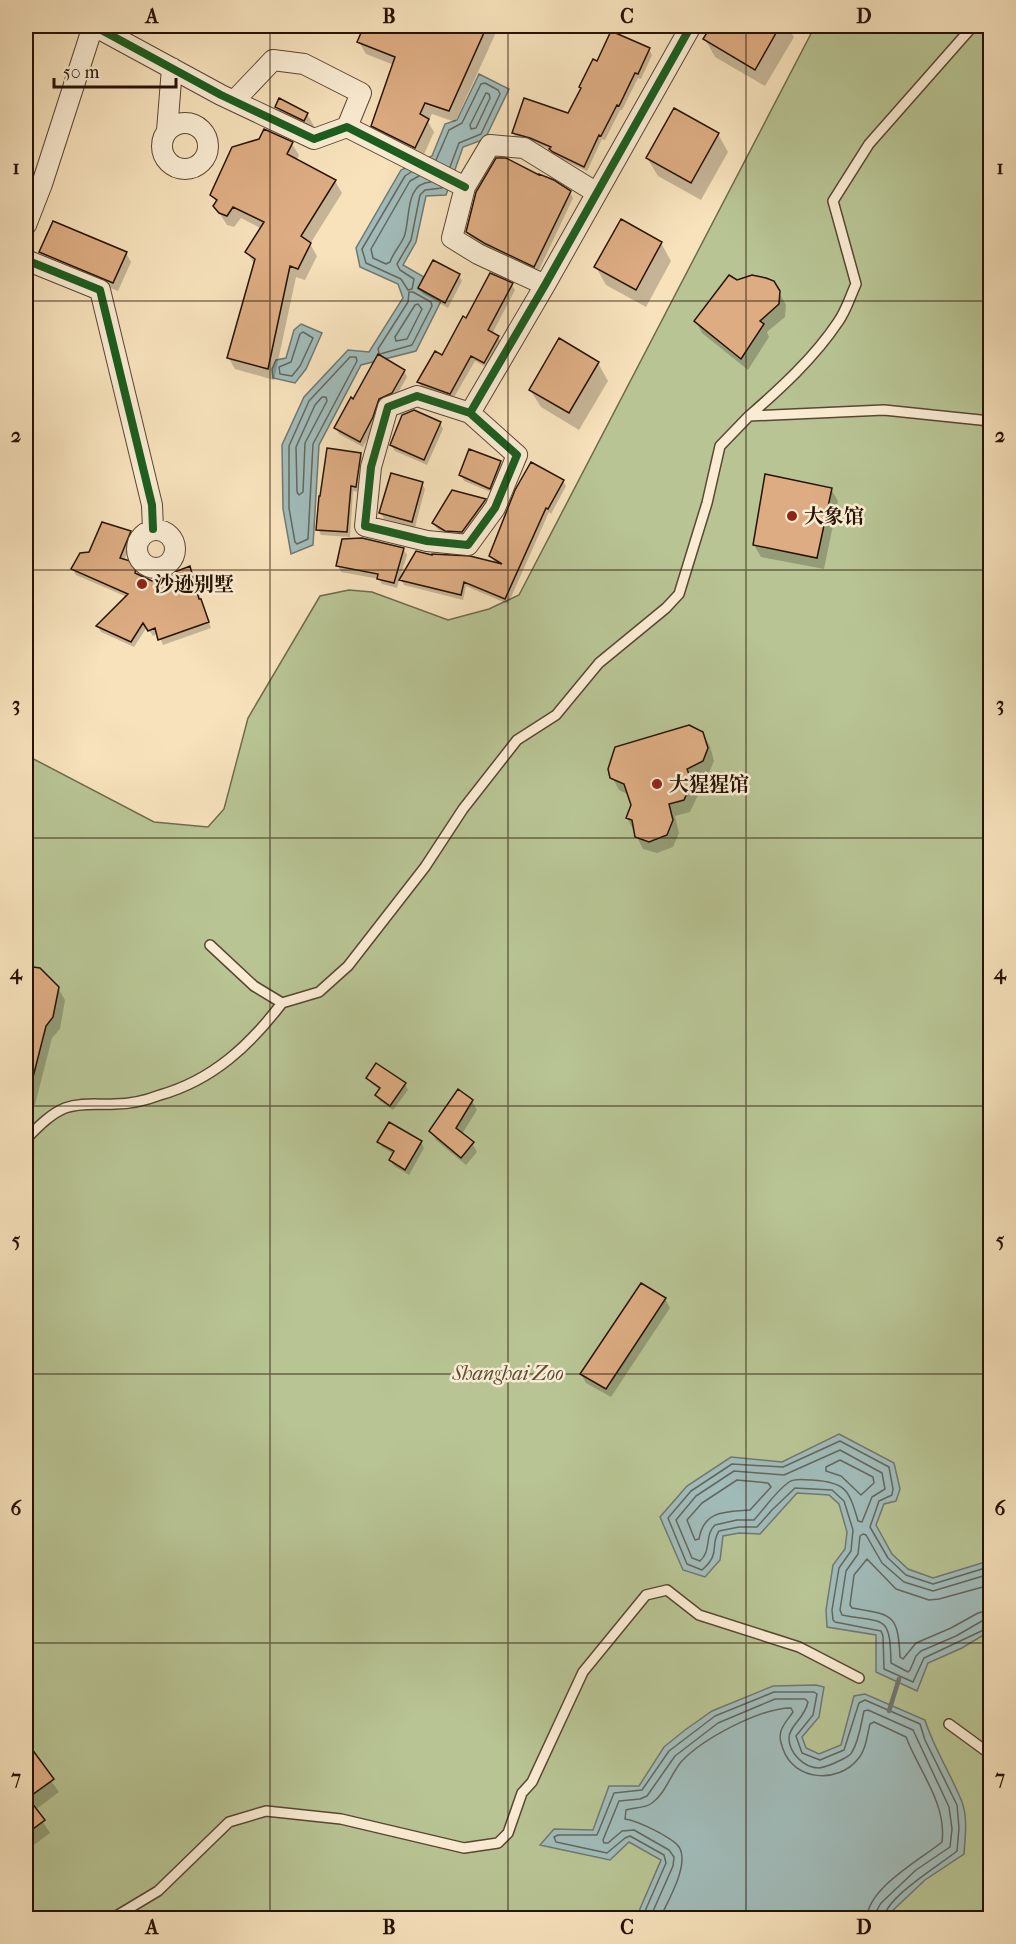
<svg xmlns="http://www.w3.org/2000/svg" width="1016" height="1944" font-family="'IM FELL French Canon','Noto Serif SC',serif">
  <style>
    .green { fill: #b8c494; stroke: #6f6b4c; stroke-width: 1.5 }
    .water { fill: #a1bcba; stroke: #707871; stroke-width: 1.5 }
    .shadow { fill: #0003 }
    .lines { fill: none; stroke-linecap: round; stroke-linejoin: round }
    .shore { stroke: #64675e; stroke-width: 1.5 }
    .stream { stroke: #707871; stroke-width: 4.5 }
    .building { fill: #ddac82; stroke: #261203; stroke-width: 1.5 }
    .service-casing { stroke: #5a4631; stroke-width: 12 }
    .minor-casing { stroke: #5a4631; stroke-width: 22 }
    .service { stroke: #faecd3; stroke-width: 9 }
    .minor { stroke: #faecd3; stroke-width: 20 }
    .cycleway-casing { stroke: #faecd3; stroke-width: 11 }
    .cycleway { stroke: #1b5e20; stroke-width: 8 }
    .grid { fill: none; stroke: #261203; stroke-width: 1.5; stroke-opacity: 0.55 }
    .poi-dot { fill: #8f2418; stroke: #faecd3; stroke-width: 2 }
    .labels { text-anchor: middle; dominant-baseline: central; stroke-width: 5; stroke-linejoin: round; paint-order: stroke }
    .poi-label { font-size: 20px; font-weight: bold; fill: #261203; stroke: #faecd3; text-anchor: start }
    .park-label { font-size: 20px; font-style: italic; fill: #595036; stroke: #faecd3 }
    .neatline { fill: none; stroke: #261203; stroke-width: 2 }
    .grid-label { font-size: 20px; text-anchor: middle; font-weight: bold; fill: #261203 }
  </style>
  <rect width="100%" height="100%" fill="#f7e2bc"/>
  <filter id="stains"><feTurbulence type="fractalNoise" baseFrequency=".00333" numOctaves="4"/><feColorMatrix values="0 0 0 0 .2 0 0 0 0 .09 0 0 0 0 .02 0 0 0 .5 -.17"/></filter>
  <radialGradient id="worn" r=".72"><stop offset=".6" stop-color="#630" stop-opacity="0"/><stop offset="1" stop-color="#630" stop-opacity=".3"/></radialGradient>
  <!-- green -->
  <path class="green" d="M815 26H990V1918H26V755L154 822 208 827 224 809 248 718 320 596 349 590 372 592 448 620 489 609 519 595Z"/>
  <!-- water -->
  <path class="water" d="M479 74 509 89 485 139 463 147 446 195 426 196 416 242 403 265 424 277 418 289 441 301 416 351 361 365 319 445 313 545 291 554 283 509 282 445 304 397 348 350 369 352 403 298 398 284 360 267 356 248 401 170 432 156 445 124 457 120Z
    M301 324 322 333 306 369 295 383 273 378 272 369 276 360 286 358 294 330Z
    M839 1434 894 1463 900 1489 896 1501 884 1504 876 1525 892 1554 908 1569 933 1578 982 1563H990V1631L962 1648 928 1663 917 1691 876 1672V1635L827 1627 826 1610 833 1565 845 1549 847 1532 839 1504 829 1495 797 1493 760 1534 739 1533 723 1536 720 1560 705 1577 683 1570 660 1517 687 1486 731 1457 782 1462Z
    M816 1685 824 1687 819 1717 802 1737 806 1748 819 1754 841 1745 854 1696 865 1694 925 1720C934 1749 951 1774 962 1802 968 1818 965 1838 964 1854L925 1880 890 1913 889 1918H636L661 1860 629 1842 610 1860 540 1845 554 1829 593 1830 609 1786H639L664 1747 685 1730 712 1711 773 1686Z"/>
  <!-- shadow -->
  <path class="shadow" d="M366 26H434L438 27 439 26H499L455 122 432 114 428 122 434 132 422 159 380 138 373 126 394 65 366 54 359 42Z
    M628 26H641L638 31Z
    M713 26H787L794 37 765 86 715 57 705 39Z
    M649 49 652 55 641 79 638 78 622 110H620L605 140 602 139 587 171 557 157 551 150 534 143 517 139 513 133 568 115 598 63Z
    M277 107 307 114 314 126 311 132 283 119Z
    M718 134 728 152 701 200 658 176 647 158Z
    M292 144 299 155 296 161 335 181 342 193 310 244 317 256 305 280 296 277 274 380 235 369 228 357 254 264 247 252 262 229 241 218 234 227 227 225 215 206 217 204 212 195Z
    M570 192 573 198 538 272 488 249 471 238 467 232Z
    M661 243 671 261 646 307 606 285 596 267Z
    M41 252 126 253 131 262 118 291 46 261Z
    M459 276 462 281 448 308 423 294 419 288Z
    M773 282 786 305 785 317 767 332 769 337 748 370 702 333 696 321Z
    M511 284 515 290 492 334 498 337 501 342 488 368 475 361 453 399 422 388 419 382 443 357 466 320Z
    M598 363 608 381 579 430 541 407 530 390Z
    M404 371 407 377 395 398 375 424 363 447 339 434 336 428 353 401Z
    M440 423 443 429 427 465 395 451 391 445Z
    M360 454 364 460 359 492 353 491 350 537 321 535 318 529Z
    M500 462 504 468 493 493 464 481 461 475Z
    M563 481 566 486 551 514 549 512 508 604 466 586 463 600 404 585 401 580 495 564 491 556Z
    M422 484 425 489 415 527 384 519 381 513Z
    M831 489 838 501 824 569 761 557 754 545Z
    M485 501 488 506 465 537 450 536 437 529 434 523Z
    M130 532 133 538 124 561 136 565 139 570 138 576 152 583 190 567 211 628 163 645 158 633 153 636 147 627 134 647 101 632 98 627 127 597 76 575 73 569 90 553Z
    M403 549 407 555 397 588 382 584 379 579 341 572 338 566Z
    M702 733 710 746 714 761 709 773 693 781 698 795 690 812 675 816 679 833 673 847 657 853 643 849 627 818 633 805 629 795 619 790 612 777Z
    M26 968 40 970 58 988 65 1000 60 1029 52 1038 35 1105 26 1103Z
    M368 1078 405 1084 408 1090 393 1110 380 1101 376 1095 380 1090 371 1083Z
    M472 1101 477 1110 462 1134 472 1143 477 1152 466 1165 436 1140 431 1131Z
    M379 1142H421L424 1148 409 1175 394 1166 390 1160 394 1154 382 1147Z
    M641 1285 665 1299 670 1308 611 1397 586 1383 581 1374Z
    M28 1748 59 1792 35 1810 50 1833 26 1851V1750Z"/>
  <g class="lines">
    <!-- shore -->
    <path class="shore" d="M486 93 489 94 490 98 476 128 471 129 470 125Z
      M436 160 449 130 462 123 481 84 485 83 498 90 500 94 481 134 459 143 450 167
      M411 172 405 176 362 249 366 263 401 279 408 290 412 289 414 279 400 270 397 264 411 240 420 195 425 190 442 188
      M419 176 410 181 371 249 373 258 386 264 390 262C393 253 400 246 404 237 411 219 404 183 431 182
      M418 304 422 309 407 339 396 341 395 337 415 305Z
      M303 332 313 338 300 366 292 376 280 374 279 367 291 362 300 334Z
      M379 353 378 349 408 302 409 292H413L431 302 432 306 412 345 380 354
      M350 357H356L357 361 313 444 308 539 297 544 295 542 289 508V446L309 401Z
      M322 397H326L327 401 305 443 303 492 299 495 297 492 296 447 315 405Z
      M840 1450 882 1473 885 1489 872 1497 862 1522 858 1521C849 1490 846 1482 812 1480 804 1480 795 1478 789 1482 775 1492 765 1508 754 1520H737L715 1525C704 1535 712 1551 700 1561L692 1558 676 1520 696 1496 734 1471 784 1475Z
      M840 1460 873 1477 874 1483 861 1495 841 1476 826 1471V1467Z
      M737 1480 768 1483 771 1487 750 1510C725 1512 704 1510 699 1539L695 1540 687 1520 702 1503Z
      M990 1569H982L933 1584 906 1575 888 1558 870 1527 879 1501 892 1495 893 1489 889 1467 840 1441 783 1467 732 1464 691 1491 668 1518 687 1564 702 1570C722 1552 709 1547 719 1531L739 1527H757L772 1510 795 1488 832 1490 844 1501 853 1530 851 1551 839 1568 832 1610 833 1620 835 1622 881 1631 883 1636 884 1669 913 1682 924 1658 990 1627
      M990 1576H983L933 1591 904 1582 882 1563 866 1535 863 1534 860 1536 858 1554 846 1571 840 1610 842 1615C885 1623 890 1614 891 1663L908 1672 910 1670 916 1656 921 1651 956 1636 982 1621 990 1619
      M990 1585 939 1599 929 1600 896 1589 867 1559 854 1575 850 1605 852 1608C892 1615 898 1613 900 1657L903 1659 916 1643 951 1628 978 1613 990 1610
      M642 1918 666 1863 664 1855 630 1836 625 1838 607 1853 556 1842 554 1837 558 1835H597L614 1793 642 1790 669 1751 715 1716 774 1692H814L817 1694 813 1715 796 1736 802 1753 820 1760 844 1750 859 1703 865 1700 920 1724 925 1740 957 1805 959 1828 957 1851C940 1865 886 1897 884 1918
      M650 1918 673 1866 674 1857 669 1850 634 1830 622 1831 608 1843H604L603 1840 619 1801 640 1799 647 1796 675 1756 718 1723 775 1699H805L808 1702C805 1718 789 1726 789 1738 789 1753 804 1768 819 1768 827 1767 835 1763 841 1760 845 1758 850 1756 852 1752 859 1741 861 1724 864 1711L868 1710 913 1730 949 1807 952 1829 950 1847 916 1870 881 1903 877 1910 876 1918
      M660 1918C668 1901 690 1864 679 1847 674 1840 666 1837 660 1833 648 1827 638 1821 625 1819L626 1810C634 1807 644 1809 652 1803 665 1794 671 1774 681 1762 702 1739 760 1708 791 1708L793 1712C789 1718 783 1724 781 1731 779 1738 781 1743 783 1749 794 1781 838 1784 858 1759 866 1750 867 1735 870 1724L874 1722 906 1737C919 1771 947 1804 942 1842 920 1860 868 1888 867 1918"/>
    <!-- stream -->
    <path class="stream" d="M889 1711 899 1679"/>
  </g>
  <!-- building -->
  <path class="building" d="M364 26H487L449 111 425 103 420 114 429 119 415 148 371 126 395 57 357 42Z
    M711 26H780L755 70 703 39Z
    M611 31 650 48 638 74 635 73 619 106 617 105 601 136 599 135 584 167 553 152 549 149 551 147 530 138 512 133 524 98 568 113 581 88 579 87 593 59 597 61Z
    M279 98 308 113 304 121 275 107Z
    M674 108 719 133 691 183 646 158Z
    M264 129 293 142 287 154 336 180 301 236 311 243 298 269 290 266 268 369 227 358 255 259 245 252 264 222 233 207 227 216 219 213 213 206 217 200 210 195 232 147 259 139Z
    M496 158H506L539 175V174L554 180 571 191 534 267 484 243 466 232 476 192Z
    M621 219 662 242 636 290 594 267Z
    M53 221 127 252 113 283 39 252Z
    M433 260 460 274 445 303 418 288Z
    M490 273 513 283 488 330 499 336 484 363 471 356 450 394 417 382 435 351 442 355 463 316 466 318Z
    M729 275 737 280 752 275 766 278 774 281 780 291 779 304 760 321 764 324 741 359 694 321Z
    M559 338 599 362 569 413 529 390Z
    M378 354 405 370 392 393 379 399 373 417 360 442 334 428 351 397 353 399Z
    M414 410 441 422 424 460 390 445 402 415Z
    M327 448 361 453 356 487 351 486 347 532 316 530 319 496H320Z
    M469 449 501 461 490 489 459 475Z
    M531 462 564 480 548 509 546 508 505 599 464 582 461 595 399 580 416 551 432 555V554L470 556 502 564 489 556 515 490Z
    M391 473 423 482 412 522 379 513Z
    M765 474 832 488 817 558 753 545Z
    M452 490 486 499 462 532 445 531 432 523Z
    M102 522 131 531 120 558 137 563 135 573 152 581 190 566 199 599H201L209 622 158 640 155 628 148 631 143 623 131 642 96 626 128 594 71 569 80 553 89 552Z
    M362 538 404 548 394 583 377 579 378 574 336 566 342 539Z
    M689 725 703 732 708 748 703 761 687 769 692 782 684 800 669 804 673 820 667 835 649 842 635 837 632 820 626 818 631 805 624 784 610 778 608 769 615 747Z
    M26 966 40 968 59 987 53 1017 46 1026 30 1089H26Z
    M376 1063 406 1083 390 1106 375 1095 380 1088 366 1078Z
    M458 1089 473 1100 456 1128 474 1142 461 1158 429 1131Z
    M389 1122 422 1141 405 1170 389 1160 394 1151 377 1142Z
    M641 1283 666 1298 606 1389 580 1374Z
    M26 1741 54 1779 28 1798 45 1820 26 1834Z"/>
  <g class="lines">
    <defs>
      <path id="service" d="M749 416C781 388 814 358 838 322 846 311 850 297 856 284L833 201 869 144 973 26
        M210 945 254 986 282 1003 319 992 348 966 425 867 463 809 517 740 556 715 599 663 666 608 679 594 707 503 720 446 749 416 884 410 990 421
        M26 1139C37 1128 50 1114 65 1108 81 1102 99 1105 115 1104 129 1104 147 1100 160 1095 213 1080 250 1045 282 1003
        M949 1724 990 1754
        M113 1918 158 1891 229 1822 266 1811 341 1819 464 1848 498 1843 508 1833 522 1793 532 1782 583 1672 646 1595 667 1590 699 1615 799 1647 859 1678"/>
      <path id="minor" d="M94 26 221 95 314 139 347 127 465 187
        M234 101 273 60 304 64 361 93 347 127
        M162 146a23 23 0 1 1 46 0a23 23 0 1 1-46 0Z
        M167 131 172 68
        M26 225 42 184 93 26
        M26 260 100 290 152 505 153 529
        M545 285 478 254 452 238 465 187 490 145 524 148 597 193
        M417 396 470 413 517 455 495 508 468 545 427 541 365 526 371 467 388 407Z
        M470 413 545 285 691 26
        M137 549a19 19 0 1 1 38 0a19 19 0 1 1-38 0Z"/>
    </defs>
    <!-- service casing -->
    <use href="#service" class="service-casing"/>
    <!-- minor casing -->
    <use href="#minor" class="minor-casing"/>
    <!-- service -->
    <use href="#service" class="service"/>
    <!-- minor -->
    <use href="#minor" class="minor"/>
    <defs>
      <path id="cycleway" d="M94 26 221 95 314 139 347 127 465 187
        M26 260 100 290 152 505 153 529
        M417 396 470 413 517 455 495 508 468 545 427 541 365 526 371 467 388 407Z
        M470 413 545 285 691 26"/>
    </defs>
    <!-- cycleway casing -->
    <use href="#cycleway" class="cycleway-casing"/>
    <!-- cycleway -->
    <use href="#cycleway" class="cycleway"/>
  </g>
  <!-- grid -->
  <path class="grid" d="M270 26V1918M508 26V1918M746 26V1918M26 301H990M26 570H990M26 838H990M26 1106H990M26 1374H990M26 1643H990"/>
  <!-- markers -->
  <g class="poi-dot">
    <circle cx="792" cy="516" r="6"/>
    <circle cx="142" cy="584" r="6"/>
    <circle cx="657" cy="784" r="6"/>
  </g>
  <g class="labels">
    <!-- poi labels -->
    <g class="poi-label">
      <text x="804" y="516">大象馆</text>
      <text x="154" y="584">沙逊别墅</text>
      <text x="669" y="784">大猩猩馆</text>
    </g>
    <!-- park labels -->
    <g class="park-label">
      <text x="508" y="1373">Shanghai Zoo</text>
    </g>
  </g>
  <!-- margin -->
  <rect width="1016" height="1944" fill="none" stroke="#f7e2bc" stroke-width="66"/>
  <!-- scale -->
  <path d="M54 78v9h122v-9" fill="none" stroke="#261203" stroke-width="3"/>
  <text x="63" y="78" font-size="18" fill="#261203" stroke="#faecd3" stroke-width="4.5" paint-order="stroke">50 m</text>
  <rect x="33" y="33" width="950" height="1878" class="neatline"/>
  <g class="grid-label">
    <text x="152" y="23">A</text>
    <text x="389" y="23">B</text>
    <text x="627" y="23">C</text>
    <text x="864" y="23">D</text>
    <text x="16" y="174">1</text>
    <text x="1000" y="174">1</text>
    <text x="16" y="442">2</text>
    <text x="1000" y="442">2</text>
    <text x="16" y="711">3</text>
    <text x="1000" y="711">3</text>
    <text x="16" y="979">4</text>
    <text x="1000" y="979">4</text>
    <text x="16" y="1247">5</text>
    <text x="1000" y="1247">5</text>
    <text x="16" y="1515">6</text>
    <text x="1000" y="1515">6</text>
    <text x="16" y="1784">7</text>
    <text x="1000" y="1784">7</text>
    <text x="152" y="1934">A</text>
    <text x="389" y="1934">B</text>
    <text x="627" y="1934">C</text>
    <text x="864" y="1934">D</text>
  </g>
  <rect width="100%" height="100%" filter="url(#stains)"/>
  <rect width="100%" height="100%" fill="url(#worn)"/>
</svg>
